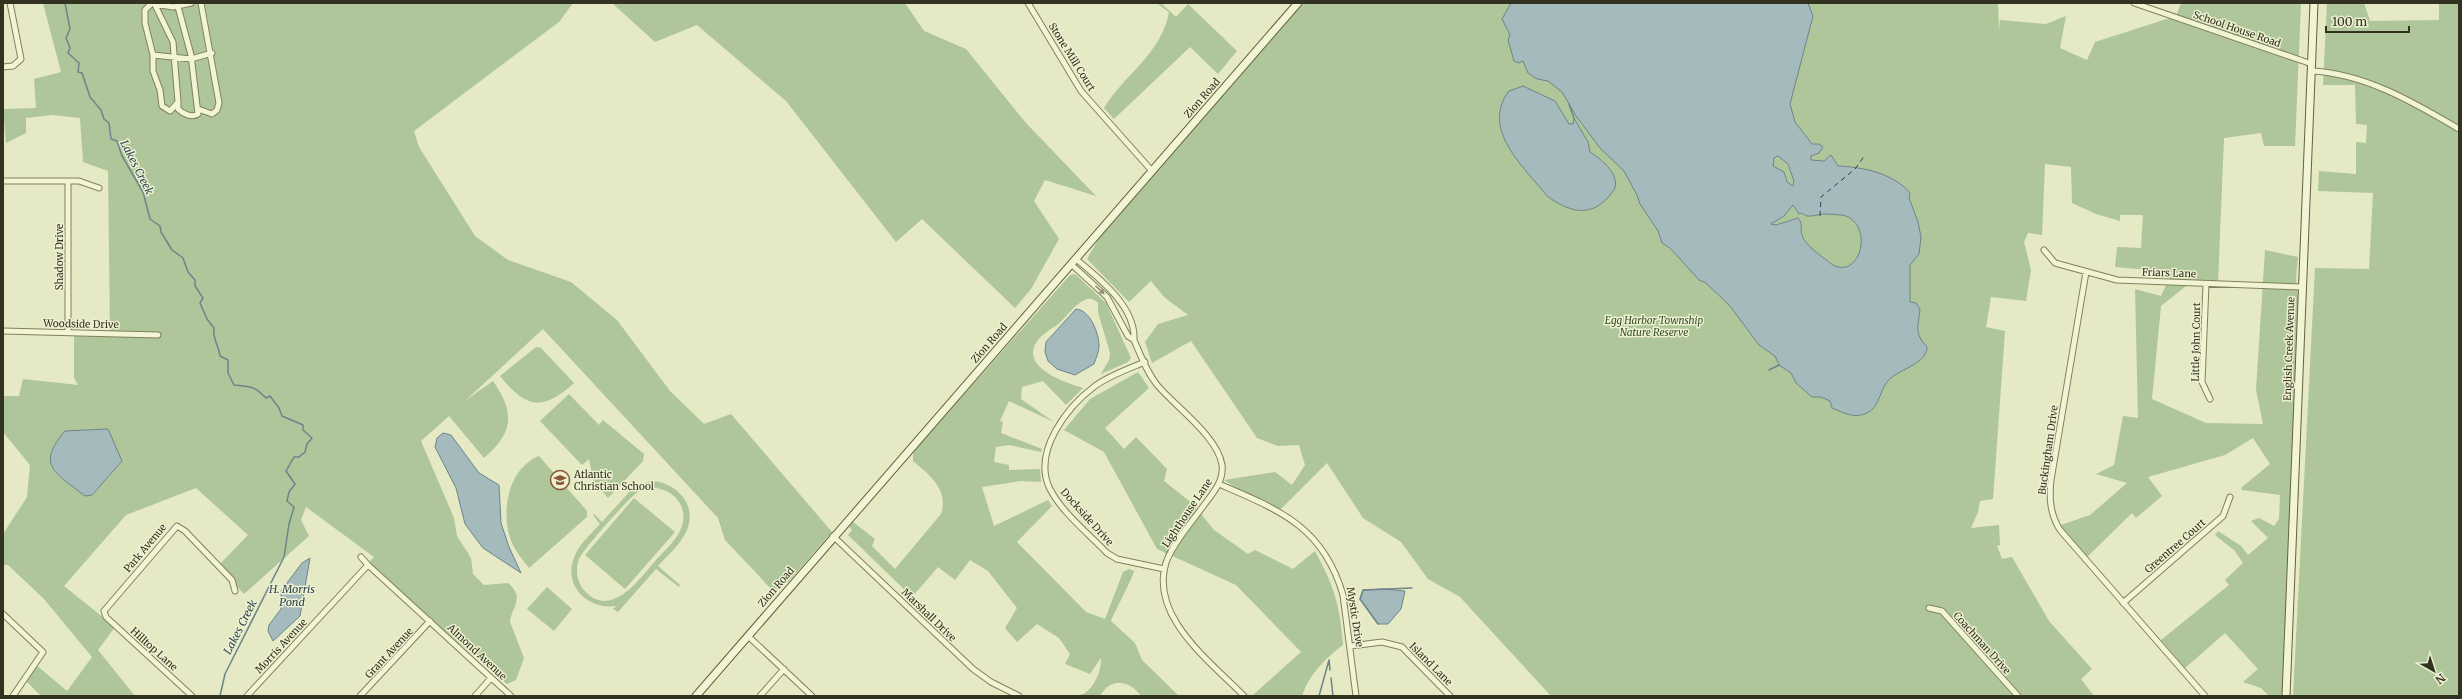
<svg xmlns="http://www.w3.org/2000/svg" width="2462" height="699" font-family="Merriweather,serif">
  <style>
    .green { fill: #aec699; fill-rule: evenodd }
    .water { fill: #a5babd; stroke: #6d858a; fill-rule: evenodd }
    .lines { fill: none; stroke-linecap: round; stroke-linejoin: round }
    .stream { stroke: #6d858a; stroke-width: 1.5 }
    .ferry { stroke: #2f4552; stroke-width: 1; stroke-dasharray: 5 4; stroke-linecap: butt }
    .street-casing { stroke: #82805c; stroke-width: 7 }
    .secondary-casing { stroke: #64613f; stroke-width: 9 }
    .street { stroke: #f1f5d6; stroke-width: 5 }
    .secondary { stroke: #f1f5d6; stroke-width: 7 }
    .oneway { fill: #92937a }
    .labels { text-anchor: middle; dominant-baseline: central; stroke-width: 3; stroke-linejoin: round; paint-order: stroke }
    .street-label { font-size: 10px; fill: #33311f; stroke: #edf1d2 }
    .park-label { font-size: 10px; font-style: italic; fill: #344e27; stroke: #edf1d2 }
    .poi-label { font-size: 10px; fill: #33311f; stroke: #edf1d2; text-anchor: start }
    .water-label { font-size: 11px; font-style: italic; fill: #2f4552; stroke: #edf1d2 }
  </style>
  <rect width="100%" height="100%" fill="#e5e9c4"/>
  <!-- green -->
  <path class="green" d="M43 3H573L559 22 414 131 419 147 475 236 508 260 571 282 617 320 670 391 704 424 731 414 832 532 788 582 784 583 775 593 725 540 718 518 543 329 466 400 493 381C515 413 514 432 484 458L449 416 421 441 454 518 457 536 471 558 473 574 484 585 508 583C526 598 511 608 510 622L524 658 516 680 507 684 367 564 374 557 306 507 301 520 309 536 244 594 218 566 248 535 196 488 126 515 64 586 115 627 98 650 135 696H41L23 678 35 664 67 691 92 657 44 599 8 565H3V534L27 497 30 465 3 432V396H19L23 379 78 385 74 378V331L110 332 108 171 83 162 80 118 52 115 26 118V133L6 143 3 109 36 108 34 79 61 72Z
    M612 3H905L924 31 966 49 1026 123 1096 196 1045 180 1034 201 1059 239 1031 289 1015 308 922 219 896 242 786 101 697 25 655 42Z
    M1156 3H1161L1176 17 1188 4 1237 51 1218 74 1190 47 1114 119 1104 108C1124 75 1162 53 1169 12Z
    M1303 3H1998L1999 30 2000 20 2046 24 2066 16 2060 48 2087 60 2095 42 2176 16 2181 3H2301L2295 146H2264L2261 133 2224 138 2218 282H2191L2161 306 2152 399 2206 423 2263 424 2256 390 2265 250 2298 257 2296 277 2298 298 2282 696H2269L2261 688 2243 682 2258 669 2225 633 2185 668 2161 640 2229 585 2225 580 2243 563 2235 551 2215 535 2218 531 2241 546 2248 555 2268 538 2251 521 2259 518 2274 526 2279 519 2280 495 2242 490 2241 488 2270 464 2253 438 2225 455 2148 477 2162 496 2136 518 2132 513 2085 559 2058 526 2090 515 2127 483 2096 474 2114 465 2123 416 2138 418 2135 289 2161 296 2172 272 2115 267 2117 247 2141 248 2143 215H2120V221L2096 214 2072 203 2071 167 2045 164 2042 235 2028 233 2024 242 2031 270 2026 301 1991 297 1986 327 2005 331 1993 499 1980 501 1978 512 1971 528 1999 525 2000 545 1997 546 2002 559 2012 557 2049 621 2092 669 2081 679 2094 696H1551L1460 597 1428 579 1401 542 1363 518 1327 463 1279 511 1249 496 1224 480 1275 472 1292 485 1305 465 1299 445 1278 446 1257 438 1191 341 1152 363 1145 342 1158 324 1188 315 1164 297 1151 281 1129 302 1087 259 1099 238Z
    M2327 3H2364L2370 21 2439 20V3H2459V696H2293L2315 268 2369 269 2373 193 2318 191 2319 171 2356 174V142L2366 143 2367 125 2356 124 2355 85H2323Z
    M1075 274 1106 303 1131 358 1128 362 1101 374 1109 360 1110 353 1098 312V303C1095 300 1092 298 1087 299 1074 304 1067 317 1057 325 1049 330 1041 335 1036 343 1021 368 1066 383 1083 388L1066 405 1043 381 1022 387 1021 399 1054 422 1009 401 1000 421 1003 422 1001 433 1042 449 1041 452 1009 445 996 447 994 462 1009 465V470L1040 469 1041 482 1021 481 982 487 994 526 1048 500 1052 506 1017 542 1086 612 1105 619 1123 572 1129 569 1134 571C1134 575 1114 613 1111 621L1135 643 1142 660 1179 696H1141C1129 680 1111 677 1100 696H1069C1075 694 1081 696 1085 693 1095 686 1102 669 1101 658L1090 674 1065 664 1070 654 1059 638 1037 624 1017 642 1005 628 1017 608 988 571 970 560 955 580 938 567 912 597 848 535 852 530 849 527 853 522 875 539 872 546 895 569 941 514C949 490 930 475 913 461V452L1070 275Z
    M536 347 541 348 574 383C542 412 526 408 500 376Z
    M1138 372 1149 388 1105 428 1124 449 1136 437 1167 469 1164 481 1193 504 1214 530 1248 554 1255 550 1293 569 1315 551C1334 586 1340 605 1343 645 1325 659 1309 674 1302 696L1253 695 1301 652 1236 585 1157 549 1104 452 1064 430 1090 399Z
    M569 394 599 425 603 420 644 454 643 461 608 498 593 480 589 459 582 465 540 421Z
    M539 456 587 511V517L529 568C523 560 516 552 512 543 500 514 507 469 539 456Z
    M650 481C677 481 699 507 686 532 680 545 667 556 658 566L680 585 679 587 656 569 618 612 613 609 616 606C588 610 563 586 574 558 578 545 591 534 600 524L593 515 594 514 602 522 632 489ZM648 488C670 486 689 504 682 526 678 539 665 550 656 560 640 578 611 621 584 590 577 582 575 570 579 559 584 548 625 503 635 494 639 491 643 489 648 488Z
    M634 498 675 532 625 589 585 555Z
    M547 587 572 609 554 631 527 609Z"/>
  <!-- water -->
  <path class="water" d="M1511 3H1808L1813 16 1790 104 1795 122 1812 144H1819L1823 147 1819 153 1811 156V160L1824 161 1831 155 1838 166C1863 167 1893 173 1910 193L1909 198 1918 222 1921 237 1919 254 1910 265V302L1916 303 1920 309C1918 328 1914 333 1927 347 1927 363 1901 369 1891 378 1879 387 1881 407 1867 413 1854 419 1844 413 1832 408L1830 401 1821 397H1812L1796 383 1791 373 1779 365 1775 356 1759 345 1730 306 1706 283 1699 280 1670 248 1662 243 1658 231 1640 204 1637 195 1624 171 1600 148 1576 116 1562 92 1548 81 1537 79 1528 73 1523 61 1519 63 1514 61 1508 40 1510 35 1502 19ZM1778 156 1788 164 1794 181 1793 186 1787 182 1784 172 1773 166 1774 158ZM1793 205 1799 214C1803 212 1803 215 1807 216 1813 217 1821 213 1828 214 1834 215 1845 214 1850 218 1874 235 1856 282 1830 263 1823 257 1804 245 1802 235 1800 229 1803 223 1798 218L1776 225 1771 224 1784 216Z
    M1523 86 1555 101 1569 124H1573L1574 118 1588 142 1590 152C1601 159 1619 173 1615 188 1596 218 1573 215 1547 196 1524 167 1480 129 1509 91Z
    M1076 309C1090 310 1099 333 1099 346 1099 352 1096 358 1094 364L1075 375 1057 369 1048 361 1045 352 1046 342Z
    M108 429 122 461 92 495 85 496C56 473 35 466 65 431Z
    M443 433 451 435 479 473 499 485 501 523 509 547 521 573 483 548 465 524 456 488 435 447 437 438Z
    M310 558 300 616 273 641 268 631 269 625 281 609V591L302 563Z
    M1384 589 1405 591 1401 609 1388 624H1378L1360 599 1363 590Z"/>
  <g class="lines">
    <!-- stream -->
    <path class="stream" d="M65 3 70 29 66 38 70 48 68 53 79 63 78 72 82 73 90 97 101 110 104 119 109 123 111 139 117 141 122 156 143 192 150 219 160 226 161 232 172 250 183 258 188 272 195 280V286L203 298 200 303 207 319 214 328C212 338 219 346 220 356L228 360V373L234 385C251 387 253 385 266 398L270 396 279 408 282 416 303 425V430L312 438 307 444 305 452 299 457H294L286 471 295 484 289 492 287 501 294 507 289 524 284 557 225 674 220 696
      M1569 104 1574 118
      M1769 370 1779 365
      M1378 624 1360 599 1363 590 1412 588
      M1331 678 1333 696
      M1319 696 1329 660 1330 670"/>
    <!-- ferry -->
    <path class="ferry" d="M1820 216 1821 197 1855 169 1865 155"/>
    <defs>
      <path id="street" d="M152 3 145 10V23L153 55V71L160 90 162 106 170 111 178 102 173 42 155 5
        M177 3 191 55 198 114C192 118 183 114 178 109V102
        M1028 3 1081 91 1152 171
        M2134 3 2312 64
        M154 4 173 7 191 3
        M153 55 191 59 212 53
        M3 67 13 66 21 59 10 3
        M2311 71C2364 73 2415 103 2459 129
        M198 109 212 114 217 110 219 103 201 3
        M3 181H79L99 188
        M68 181V332
        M2044 250 2055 263 2117 280 2302 287
        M1071 264 1107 297 1128 336 1134 340C1136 307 1099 278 1076 259
        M2086 272 2051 480C2049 498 2050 514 2060 530L2205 696
        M2206 284 2202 382 2210 399
        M3 331 158 335
        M1134 340C1141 356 1147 373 1158 386 1176 407 1218 437 1222 465 1224 481 1213 493 1204 505 1192 522 1175 540 1167 560 1147 615 1210 661 1244 696
        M1145 362C1128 369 1110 375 1095 386 1068 406 1033 450 1049 487 1061 512 1088 533 1107 553L1117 559 1164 569
        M1219 484C1279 510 1323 526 1343 595L1356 696
        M833 536 973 669 991 682 1019 696
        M361 557 368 565
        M2123 603 2223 516 2230 497
        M1929 608 1942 611 2018 696
        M3 614 43 652 13 696
        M748 636 812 696
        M1351 646 1382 642 1402 647 1450 696
        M192 696 106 617 104 611 177 526 185 531 232 580 235 591
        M247 696 368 565 511 696
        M360 696 430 621
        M475 696 491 678
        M760 696 784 669"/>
      <path id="secondary" d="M696 696 1298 3
        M2286 696 2314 3"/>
    </defs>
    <!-- street casing -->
    <use href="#street" class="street-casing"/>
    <!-- secondary casing -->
    <use href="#secondary" class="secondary-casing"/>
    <!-- street -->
    <use href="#street" class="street"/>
    <!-- secondary -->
    <use href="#secondary" class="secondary"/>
  </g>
  <!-- one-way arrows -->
  <defs><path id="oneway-solid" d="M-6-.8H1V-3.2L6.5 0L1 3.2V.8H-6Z"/></defs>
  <use class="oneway" href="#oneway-solid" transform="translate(1100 290) rotate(43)"/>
  <!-- icons -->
  <defs>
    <symbol id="school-ring" viewBox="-11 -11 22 22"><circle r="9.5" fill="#edf1d2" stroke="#8b5732" stroke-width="1.5"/><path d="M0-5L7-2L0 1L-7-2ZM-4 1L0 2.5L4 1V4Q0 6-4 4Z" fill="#8b5732"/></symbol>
  </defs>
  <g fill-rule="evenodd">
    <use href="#school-ring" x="549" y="469" width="22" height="22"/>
  </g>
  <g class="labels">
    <!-- street labels -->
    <g class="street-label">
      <text transform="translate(2237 29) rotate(19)">School House Road</text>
      <text transform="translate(1072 57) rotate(58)">Stone Mill Court</text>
      <text transform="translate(1202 98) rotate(-49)">Zion Road</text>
      <text transform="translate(59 257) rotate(-90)">Shadow Drive</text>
      <text transform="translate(2169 273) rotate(2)">Friars Lane</text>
      <text transform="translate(81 324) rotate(1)">Woodside Drive</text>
      <text transform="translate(2196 342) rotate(-89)">Little John Court</text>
      <text transform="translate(989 343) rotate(-49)">Zion Road</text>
      <text transform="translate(2289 349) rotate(-88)">English Creek Avenue</text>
      <text transform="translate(2048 450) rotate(-82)">Buckingham Drive</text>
      <text transform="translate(1187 513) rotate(-56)">Lighthouse Lane</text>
      <text transform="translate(1087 517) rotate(48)">Dockside Drive</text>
      <text transform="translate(2175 546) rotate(-41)">Greentree Court</text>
      <text transform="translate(145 548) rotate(-50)">Park Avenue</text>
      <text transform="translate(776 587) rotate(-49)">Zion Road</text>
      <text transform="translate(929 615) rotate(44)">Marshall Drive</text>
      <text transform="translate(1355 617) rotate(81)">Mystic Drive</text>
      <text transform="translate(1982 643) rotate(48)">Coachman Drive</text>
      <text transform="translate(281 646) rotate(-47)">Morris Avenue</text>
      <text transform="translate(154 649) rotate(42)">Hilltop Lane</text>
      <text transform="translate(477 652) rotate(43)">Almond Avenue</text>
      <text transform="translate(389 653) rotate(-47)">Grant Avenue</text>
      <text transform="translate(1431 664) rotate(45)">Island Lane</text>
    </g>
    <!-- park labels -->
    <g class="park-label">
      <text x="1654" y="320">Egg Harbor Township<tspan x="1654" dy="12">Nature Reserve</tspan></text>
    </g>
    <!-- poi labels -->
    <g class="poi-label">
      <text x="574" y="474">Atlantic<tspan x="574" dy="12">Christian School</tspan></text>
    </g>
    <!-- water labels -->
    <g class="water-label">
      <text transform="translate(137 167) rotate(63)">Lakes Creek</text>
      <text x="292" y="589">H. Morris<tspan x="292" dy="13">Pond</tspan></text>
      <text transform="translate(240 627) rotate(-63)">Lakes Creek</text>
    </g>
  </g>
  <!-- border -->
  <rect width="2462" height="699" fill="none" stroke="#33311f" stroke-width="8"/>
  <!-- north arrow -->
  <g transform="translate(2434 671) rotate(141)" stroke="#edf1d2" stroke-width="3" paint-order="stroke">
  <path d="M0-3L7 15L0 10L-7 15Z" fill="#33311f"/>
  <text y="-6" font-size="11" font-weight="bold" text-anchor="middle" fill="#33311f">N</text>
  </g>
  <!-- scale -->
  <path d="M2326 26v6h83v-6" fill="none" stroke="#33311f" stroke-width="2"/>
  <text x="2332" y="26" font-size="12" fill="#33311f" stroke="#edf1d2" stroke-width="3" paint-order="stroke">100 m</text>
</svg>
